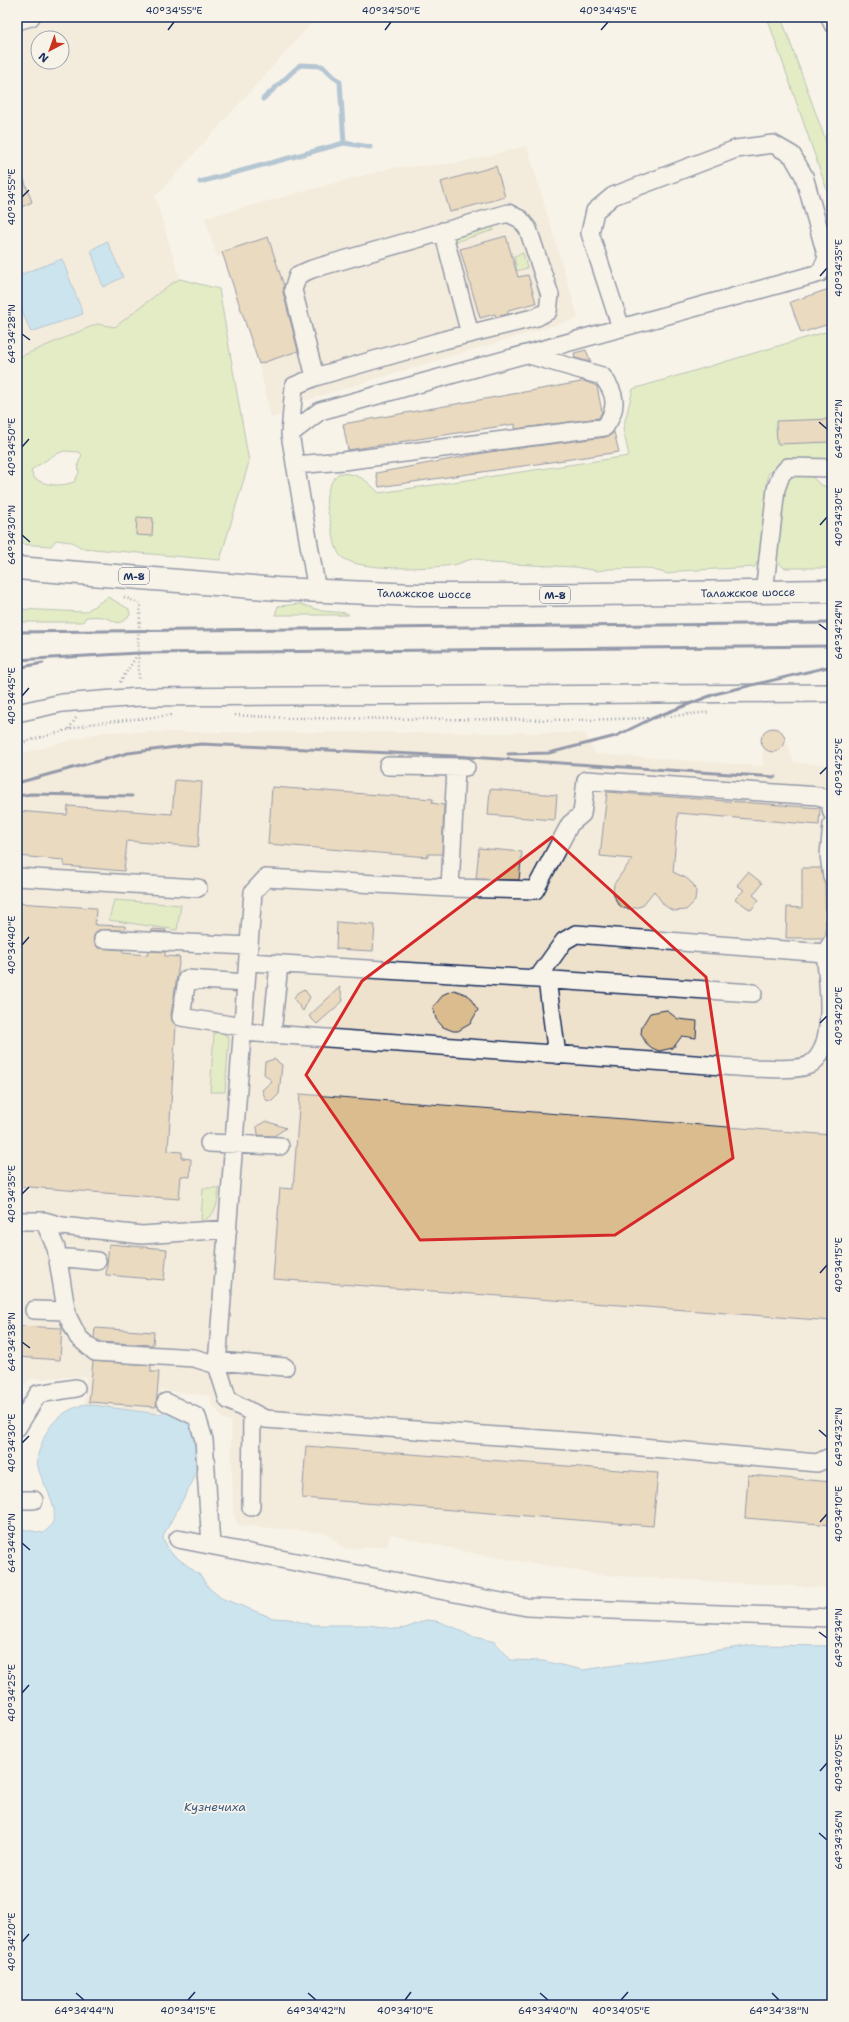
<svg xmlns="http://www.w3.org/2000/svg" width="849" height="2022" font-family="'Shantell Sans',sans-serif">
  <style>
    .built { fill: #eee2cd; fill-rule: evenodd }
    .green { fill: #c9e59b; stroke: #728a7c; fill-rule: evenodd }
    .water { fill: #97d3f7; stroke: #6591ba }
    .lines { fill: none; stroke-linecap: round; stroke-linejoin: round }
    .stream { stroke: #6591ba; stroke-width: 5 }
    .building { fill: #dabc8e; stroke: #1b2f5e }
    .minor-casing { stroke: #1b2f5e; stroke-width: 20 }
    .major-casing { stroke: #1b2f5e; stroke-width: 25 }
    .path { stroke: #1b2f5e; stroke-width: 2.5; stroke-dasharray: 1 3; stroke-linecap: butt }
    .minor { stroke: #f7f3e8; stroke-width: 17 }
    .major { stroke: #f7f3e8; stroke-width: 22 }
    .rail { stroke: #1b2f5e; stroke-width: 3 }
    .marked { fill: none; stroke: #d62828; stroke-width: 3; stroke-linejoin: round }
    .ticks { fill: none; stroke: #1b2f5e; stroke-width: 1.5 }
    .labels { text-anchor: middle; dominant-baseline: central; stroke-width: 3.5; stroke-linejoin: round; paint-order: stroke }
    .shield { fill: #f7f3e8; stroke: #5d6a87; stroke-width: 1 }
    .shield-label { font-size: 10px; font-weight: bold; fill: #1b2f5e }
    .street-label { font-size: 11px; fill: #1b2f5e; stroke: #f7f3e8 }
    .water-label { font-size: 12px; font-style: italic; fill: #3a5884; stroke: #f7f3e8 }
    .neatline { fill: none; stroke: #1b2f5e; stroke-width: 1.5 }
    .ticks-label { font-size: 10px; text-anchor: middle; fill: #1b2f5e }
  </style>
  <rect width="100%" height="100%" fill="#f7f3e8"/>
  <filter id="ink" filterUnits="userSpaceOnUse"><feTurbulence type="fractalNoise" baseFrequency=".025" numOctaves="2"/><feDisplacementMap in="SourceGraphic" scale="8" xChannelSelector="R" yChannelSelector="G"/><feConvolveMatrix kernelMatrix="1 2 1 2 8 2 1 2 1" color-interpolation-filters="sRGB"/></filter>
  <g filter="url(#ink)">
    <!-- built -->
    <path class="built" d="M17 17H317L155 197 180 279 169 285 115 327 97 324 17 358ZM38 38H62V62H38Z
      M527 146 578 318 303 401 301 411 271 417 259 364 223 255 217 257 205 218 392 168 460 163Z
      M775 728 784 734 794 763 832 765V1588L602 1575 477 1554 390 1534 387 1546 344 1549 327 1533 238 1525 233 1511 231 1421 224 1419 211 1403 212 1396 161 1390 158 1414 85 1404 86 1376 29 1379 17 1396V755L102 732 585 733 595 754 763 766 762 735 766 730Z"/>
    <!-- green -->
    <path class="green" d="M767 17H781L832 158V205Z
      M491 225 494 230 455 242 453 236Z
      M523 253 527 268 517 271 514 256Z
      M180 279 219 289 249 462 220 560 82 548 72 542 56 540 51 546 17 544V358L97 324 115 327 169 285ZM64 451 79 452 82 455 78 464 79 473 74 482C61 487 44 486 33 477L31 470 54 455Z
      M832 330V460H786L768 474 761 554 755 567 679 571 669 574 645 568 609 569 598 571 575 567 489 563C486 562 481 559 478 559 470 558 462 563 454 565 433 568 350 573 339 554 333 544 332 524 328 512 324 498 328 483 339 473 360 474 365 479 379 493L629 456 623 429 633 389Z
      M786 476H811L821 485 832 488V568H784L775 559Z
      M108 597 129 609 130 615C116 629 118 620 102 617 97 616 91 617 86 617L83 622H17V609L85 612Z
      M301 604 322 611 347 613 349 615H275L278 606Z
      M114 900 181 905 177 930 109 920Z
      M222 1032 229 1039 225 1092H210L214 1033Z
      M203 1188H219C217 1205 218 1213 201 1222Z"/>
    <!-- water -->
    <path class="water" d="M107 241 123 277 103 287 91 250Z
      M62 259 83 314 31 332 17 300V276Z
      M85 1404 158 1414 169 1412 196 1424 195 1445 198 1455 194 1479 164 1534 163 1539 171 1553 201 1576 209 1588 221 1598 273 1618 290 1619 311 1625H369L396 1629 406 1628 426 1620 436 1621 456 1628 470 1636 495 1642 511 1660 543 1661 583 1670 753 1645 832 1646V2005H17V1528L43 1533C69 1516 43 1489 38 1467 36 1460 38 1453 41 1446 48 1423 62 1411 85 1404Z"/>
    <g class="lines">
      <!-- stream -->
      <path class="stream" d="M263 99 300 65 322 66 340 82 344 143
        M200 182 344 143 370 147"/>
    </g>
    <!-- building -->
    <path class="building" d="M17 166H19L32 202 17 209Z
      M496 166 505 197 450 212 441 182Z
      M506 236 518 277 528 275 536 303 508 310V314L496 317 495 314 480 318 460 249Z
      M268 237 284 286 283 292 298 351 259 364 222 252Z
      M832 288V323L801 333 790 302Z
      M586 350 591 362 575 358 574 353Z
      M581 380 597 386 602 412 599 418 515 429V424L348 450 343 424 581 382Z
      M832 419V442L777 444 776 421Z
      M614 432 619 452 379 487 376 473 489 452 606 437Z
      M137 517 153 518 152 536 136 535Z
      M761 740a12 12 0 1 1 24 0a12 12 0 1 1-24 0Z
      M175 780 202 782 198 847 127 841 124 871 64 866V860L17 856V811L67 815 68 806 172 814Z
      M272 787 433 799 432 803 444 805 442 854H428V857L268 844Z
      M490 789 557 795 555 820 488 815Z
      M607 792 820 808 819 825 678 813 673 872 686 878 693 884 696 891 695 901 686 910 673 911 664 905 654 891 642 906 630 909 623 908 617 903 613 892 614 884 632 859 600 856Z
      M479 848 522 852 519 880 476 879Z
      M802 868H821L825 884 826 935 823 938H786L787 907 802 908Z
      M748 872 762 883 753 895 759 900 751 910 735 899 744 890 737 885Z
      M17 903 96 908 95 925 125 926V930H98L93 939 98 948 123 950V953L148 955V951L165 952V956L180 957 171 1015 172 1021 176 1025 168 1151 182 1152V1158L191 1159 190 1177 181 1176 179 1199 17 1186Z
      M337 922 375 925 373 951 336 949Z
      M152 929 166 930V932L151 931Z
      M340 987 343 1001 317 1024 309 1016Z
      M304 989 310 997 303 1011 294 999 297 993Z
      M454 990 468 995 478 1010 470 1024 458 1031H453L443 1027 436 1019 433 1007 444 994Z
      M666 1010 678 1019 697 1021 696 1038 682 1036 673 1048 659 1051 652 1048 646 1043 641 1034 642 1026 650 1013Z
      M274 1059 282 1065 279 1094 272 1101 266 1100 262 1090 272 1081 264 1074 265 1062Z
      M300 1094 832 1135V1321L273 1279 280 1188 293 1189Z
      M266 1121 286 1128 274 1136 258 1135 257 1126Z
      M109 1244 167 1249 164 1280 106 1275Z
      M18 1326 62 1328 60 1360 17 1357Z
      M95 1328 154 1332 153 1345 99 1342 94 1338Z
      M93 1361 151 1365V1372H159L156 1407 89 1402Z
      M306 1446 658 1473 653 1526 302 1498Z
      M748 1475 832 1482V1525L745 1518Z"/>
    <g class="lines">
      <defs>
        <path id="minor" d="M830 17 832 23
          M17 21 31 17
          M443 231 470 334
          M315 377 293 290 298 275 312 269 508 213 520 219 528 229 550 295 548 311 537 317 444 340 315 377 294 386 290 434 317 591
          M290 434 320 411 820 273 827 258 804 176 792 155 773 144 736 149 613 196 595 211 590 233 621 328
          M295 465 343 461 605 427C618 408 617 394 602 376L529 355
          M764 593 776 489 781 475 788 467 832 468
          M17 713 62 703 140 697 832 693
          M388 766 466 767
          M832 813 830 802 819 796 586 780 582 814 570 824 535 890 450 888 266 878 253 892 217 1365 228 1400 265 1419 609 1444 817 1463 832 1456
          M832 824 829 855 832 877
          M17 877 198 888
          M450 888 456 767
          M103 939 249 946
          M248 962 537 979 564 941 576 934 825 953 832 942
          M537 979 753 993
          M547 980 557 1055
          M243 1027 181 1017 187 979 246 983
          M242 1032 751 1068C765 1068 797 1071 809 1065 838 1049 828 980 825 953
          M272 1034 279 964
          M209 1143 280 1146
          M17 1221H44L62 1226 142 1235 228 1229
          M44 1221 56 1248 67 1315 78 1337 95 1352 194 1358 217 1365
          M58 1257 97 1261
          M34 1310 67 1311
          M218 1361 285 1367
          M166 1402 197 1417 204 1440 211 1545
          M17 1428 38 1394 76 1388
          M17 1500H34
          M251 1507 252 1412
          M178 1539 527 1607 832 1618"/>
        <path id="major" d="M17 568 278 589 415 595H516L832 591"/>
      </defs>
      <!-- minor casing -->
      <use href="#minor" class="minor-casing"/>
      <!-- major casing -->
      <use href="#major" class="major-casing"/>
      <!-- path -->
      <path class="path" d="M124 597 141 604 138 640 139 680
        M120 682 138 654
        M235 715 288 718 579 720 653 718 710 712
        M69 729 76 718
        M17 744 89 724 172 715"/>
      <!-- minor -->
      <use href="#minor" class="minor"/>
      <!-- major -->
      <use href="#major" class="major"/>
      <!-- rail -->
      <path class="rail" d="M17 632 832 623
        M17 660 138 653 832 646
        M17 668 43 663
        M508 754 549 753 616 736 653 718 715 694 832 666
        M17 783 128 753 201 744 454 756 775 777
        M17 796 31 794 132 796"/>
    </g>
  </g>
  <!-- marked area -->
  <path d="M0 0H849V2022H0ZM552 837 706 977 733 1158 615 1235 420 1240 306 1075 362 981Z" fill="#f7f3e8" fill-opacity=".55" fill-rule="evenodd"/>
  <path class="marked" d="M552 837 706 977 733 1158 615 1235 420 1240 306 1075 362 981Z"/>
  <!-- ticks -->
  <path class="ticks" d="M168 30 174 22M385 30 391 22M601 30 608 22M22 197 29 190M820 276 827 268M22 334 30 340M819 422 827 429M22 447 29 439M820 525 827 517M22 535 30 542M819 624 827 630M22 696 29 688M820 774 827 767M22 945 29 937M820 1023 827 1016M22 1194 29 1187M820 1273 827 1265M22 1342 30 1348M819 1430 827 1437M22 1443 29 1436M820 1522 827 1514M22 1543 30 1550M819 1632 827 1638M22 1693 29 1685M820 1771 827 1763M819 1833 827 1840M22 1942 29 1934M76 1993 84 2000M308 1993 316 2000M540 1993 548 2000M772 1993 779 2000M188 2000 195 1992M405 2000 411 1992M621 2000 628 1992"/>
  <g class="labels">
    <!-- shield labels -->
    <g class="shield">
      <rect x="119" y="568" width="30" height="16" rx="3"/>
      <rect x="540" y="587" width="30" height="16" rx="3"/>
    </g>
    <g class="shield-label">
      <text x="134" y="576">М-8</text>
      <text x="555" y="595">М-8</text>
    </g>
    <!-- street labels -->
    <g class="street-label">
      <text transform="translate(748 593) rotate(-1)">Талажское шоссе</text>
      <text transform="translate(424 594) rotate(1)">Талажское шоссе</text>
    </g>
    <!-- water labels -->
    <g class="water-label">
      <text x="215" y="1807">Кузнечиха</text>
    </g>
  </g>
  <!-- margin -->
  <rect width="849" height="2022" fill="none" stroke="#f7f3e8" stroke-width="44"/>
  <!-- north arrow -->
  <g transform="translate(50 50) rotate(221)"><circle r="19" fill="#f7f3e8" stroke="#9fa5b1"/>
  <path d="M0-3L7 15L0 10L-7 15Z" fill="#c8321e"/>
  <text y="-6" font-size="11" font-weight="bold" text-anchor="middle" fill="#1b2f5e">N</text>
  </g>
  <rect x="22" y="22" width="805" height="1978" class="neatline"/>
  <g class="ticks-label">
    <text x="174" y="14">40°34'55"E</text>
    <text x="391" y="14">40°34'50"E</text>
    <text x="608" y="14">40°34'45"E</text>
    <text transform="translate(11 197) rotate(-90)" y="4">40°34'55"E</text>
    <text transform="translate(838 268) rotate(-90)" y="4">40°34'35"E</text>
    <text transform="translate(11 334) rotate(-90)" y="4">64°34'28"N</text>
    <text transform="translate(838 429) rotate(-90)" y="4">64°34'22"N</text>
    <text transform="translate(11 447) rotate(-90)" y="4">40°34'50"E</text>
    <text transform="translate(838 517) rotate(-90)" y="4">40°34'30"E</text>
    <text transform="translate(11 535) rotate(-90)" y="4">64°34'30"N</text>
    <text transform="translate(838 630) rotate(-90)" y="4">64°34'24"N</text>
    <text transform="translate(11 696) rotate(-90)" y="4">40°34'45"E</text>
    <text transform="translate(838 767) rotate(-90)" y="4">40°34'25"E</text>
    <text transform="translate(11 945) rotate(-90)" y="4">40°34'40"E</text>
    <text transform="translate(838 1016) rotate(-90)" y="4">40°34'20"E</text>
    <text transform="translate(11 1194) rotate(-90)" y="4">40°34'35"E</text>
    <text transform="translate(838 1265) rotate(-90)" y="4">40°34'15"E</text>
    <text transform="translate(11 1342) rotate(-90)" y="4">64°34'38"N</text>
    <text transform="translate(838 1437) rotate(-90)" y="4">64°34'32"N</text>
    <text transform="translate(11 1443) rotate(-90)" y="4">40°34'30"E</text>
    <text transform="translate(838 1514) rotate(-90)" y="4">40°34'10"E</text>
    <text transform="translate(11 1543) rotate(-90)" y="4">64°34'40"N</text>
    <text transform="translate(838 1638) rotate(-90)" y="4">64°34'34"N</text>
    <text transform="translate(11 1693) rotate(-90)" y="4">40°34'25"E</text>
    <text transform="translate(838 1763) rotate(-90)" y="4">40°34'05"E</text>
    <text transform="translate(838 1840) rotate(-90)" y="4">64°34'36"N</text>
    <text transform="translate(11 1942) rotate(-90)" y="4">40°34'20"E</text>
    <text x="84" y="2014">64°34'44"N</text>
    <text x="188" y="2014">40°34'15"E</text>
    <text x="316" y="2014">64°34'42"N</text>
    <text x="405" y="2014">40°34'10"E</text>
    <text x="548" y="2014">64°34'40"N</text>
    <text x="621" y="2014">40°34'05"E</text>
    <text x="779" y="2014">64°34'38"N</text>
  </g>
</svg>
